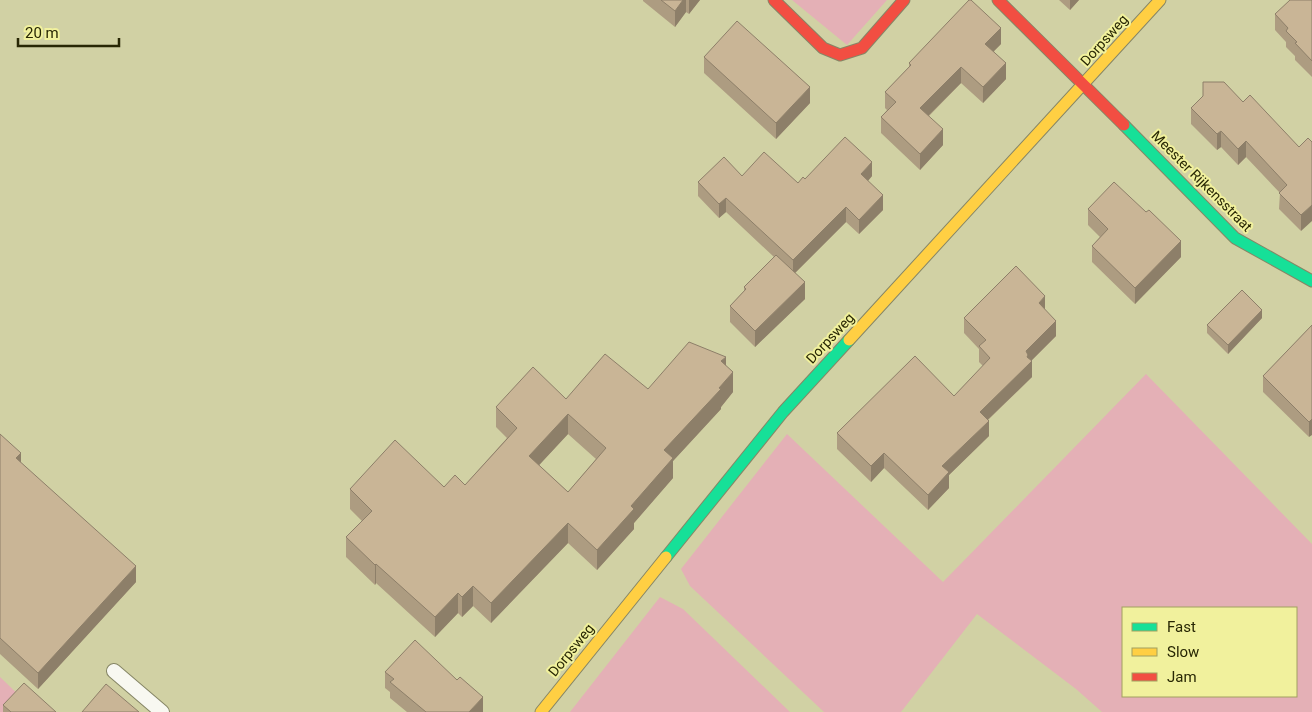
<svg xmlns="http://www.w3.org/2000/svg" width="1312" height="712" font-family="Roboto,sans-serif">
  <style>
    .green { fill: #e4b0b6; fill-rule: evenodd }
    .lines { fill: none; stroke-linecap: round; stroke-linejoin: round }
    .lane-casing { stroke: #868666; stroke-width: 16 }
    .fast-casing { stroke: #868666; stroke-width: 13 }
    .slow-casing { stroke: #868666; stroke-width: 13 }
    .jam-casing { stroke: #868666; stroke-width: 13 }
    .lane { stroke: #f8f8f1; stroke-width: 14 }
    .fast { stroke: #16e098; stroke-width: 11 }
    .slow { stroke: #ffcf43; stroke-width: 11 }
    .jam { stroke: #f24e42; stroke-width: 11 }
    .wall { fill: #ad9c81; fill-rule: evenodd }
    .shaded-wall { fill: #8d7f69 }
    .building { fill: #c9b596; stroke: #8d7f69; fill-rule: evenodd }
    .labels { text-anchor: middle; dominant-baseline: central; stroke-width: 4; stroke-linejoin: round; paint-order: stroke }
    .street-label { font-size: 14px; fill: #282704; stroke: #f1f19d }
  </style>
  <rect width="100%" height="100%" fill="#d1d1a4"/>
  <!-- green -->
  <path class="green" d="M792 0H887L847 45Z
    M1146 374 1312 544V712H1102L1076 689 977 614 901 712H824L690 586 681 569 787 434 943 582ZM1123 608H1296V696H1123Z
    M660 597 683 609 790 712H570Z
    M0 677 25 701 15 712H0Z"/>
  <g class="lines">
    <defs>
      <path id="lane" d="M114 671 162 712"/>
      <path id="fast" d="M1124 125 1235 238 1312 281
        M666 557 783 412 849 340"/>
      <path id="slow" d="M849 340 1160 0
        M541 712 666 557"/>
      <path id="jam" d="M774 0 823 48 840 55 862 48 904 0
        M998 0 1124 125"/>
    </defs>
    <!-- lane casing -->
    <use href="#lane" class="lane-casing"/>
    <!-- fast casing -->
    <use href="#fast" class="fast-casing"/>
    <!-- slow casing -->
    <use href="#slow" class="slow-casing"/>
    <!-- jam casing -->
    <use href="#jam" class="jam-casing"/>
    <!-- lane -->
    <use href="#lane" class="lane"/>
    <!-- fast -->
    <use href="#fast" class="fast"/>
    <!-- slow -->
    <use href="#slow" class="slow"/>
    <!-- jam -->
    <use href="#jam" class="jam"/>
  </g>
  <!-- wall -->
  <path class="wall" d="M643 0H700L689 14 686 12 675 27 643 1Z
    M1059 0H1079L1070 10Z
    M1312 0V77L1295 60V56L1286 47V42L1275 30V14Z
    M1001 44 994 51 1006 79 983 103 961 83 929 116 943 145 920 170 881 133V117L887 110 885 108V92L909 67V63Z
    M704 57 810 103 776 139 704 73Z
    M1243 102 1299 147 1308 138 1301 231 1279 209 1280 193 1246 157 1238 165 1221 147 1217 150 1191 124V108Z
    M742 176 798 183 805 179 872 176 868 181 883 210 859 234 846 222 795 273 805 299 755 347 730 322V306L744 291V287L774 257 726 212 719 218 698 196V182Z
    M1088 209 1181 257 1135 304 1092 262V246L1100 237 1088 225Z
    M1045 310 1056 336 1031 361 1032 377 988 420 989 436 949 475V488L928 510 884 468 871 482 837 449V433L954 396 983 366 979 362V349L964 333V318Z
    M1262 318 1228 354 1207 333V325Z
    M1312 325 1309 437 1263 392V376Z
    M726 365 733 392 721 407V409L673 461V478L634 523V529L597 570 568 543 491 623 473 606 462 617 458 613 435 637 376 583 375 585 346 557V537L362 521 350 509V489L444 487 465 485 507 438 496 427V407L648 389ZM568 434 596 459 568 492 539 465Z
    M0 434 21 463 136 582 38 689 0 654Z
    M385 672 483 712H407L390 698V692L385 688Z
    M3 705 56 712H3Z"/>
  <!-- shaded-wall -->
  <path class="shaded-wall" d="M683 0H686V12L675 27V11Z
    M689 0H700L689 14Z
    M1070 0H1079L1070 10Z
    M1001 28V44L985 60V44Z
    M1006 63V79L983 103V87Z
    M961 67V83L920 124V108Z
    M810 87V103L776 139V123Z
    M943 129V145L920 170V154Z
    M1221 131V147L1217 150V134Z
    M1246 141V157L1238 165V149Z
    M872 162V176L861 189V174Z
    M883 195V210L859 234V220Z
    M726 198V212L719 218V204Z
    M1312 205V221L1301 231V215Z
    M846 207V222L793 275V260Z
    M1181 241V257L1135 304V288Z
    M805 282V299L755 347V331Z
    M1045 296V311L1039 303Z
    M1262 310V318L1228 354V345Z
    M1056 321V336L1028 364 1032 361V377L980 427V412L1026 351Z
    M726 357V377L721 361Z
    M733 372V392L721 407V409L673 461V478L634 523V529L597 570V550L631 506 664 450Z
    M568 414V434L529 476V456Z
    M1312 419V435L1309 437V422Z
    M989 421V436L949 475V488L928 510V495L942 466Z
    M21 453V469L16 458Z
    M884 453V468L871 482V466Z
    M568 523V543L491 623V603Z
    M376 564V583L375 585V565Z
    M136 566V582L38 689V673Z
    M473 586V606L462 617V597Z
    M458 593V613L435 637V617Z
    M483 697V712H469Z"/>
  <!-- building -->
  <path class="building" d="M661 0H683L675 11Z
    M969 0H971L1001 28 985 44 1006 63 983 87 961 67 920 108 943 129 920 154 881 117 896 102 885 92 911 65 909 63Z
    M1290 0H1312V61L1295 43 1297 42 1286 31 1288 28 1275 14Z
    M737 21 810 87 776 123 704 57Z
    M1203 82H1224L1243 102 1250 95 1299 147 1308 138 1312 142V205L1301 215 1279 193 1287 185 1246 141 1238 149 1221 131 1217 134 1191 108 1203 96Z
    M845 137 872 162 861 174 883 195 859 220 846 207 793 260 726 198 719 204 698 182 724 157 742 176 764 152 798 183 803 177 805 179Z
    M1114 182 1146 212 1149 210 1181 241 1135 288 1092 246 1108 229 1088 209Z
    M776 255 805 282 755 331 730 306 746 289 744 287Z
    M1016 266 1045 296 1039 303 1056 321 1026 351 1028 355 1027 357 1032 361 980 412 989 421 942 466 949 472 928 495 884 453 871 466 837 433 915 356 954 396 990 358 979 346 986 340 964 318Z
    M1242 290 1262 310 1228 345 1207 325Z
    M1312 325V419L1309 422 1263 376Z
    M689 342 726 357 721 361 733 372 719 388 721 389 664 450 673 458 631 506 634 509 597 550 568 523 491 603 473 586 462 597 458 593 435 617 376 564 375 565 346 537 372 511 350 489 395 440 444 487 455 475 465 485 517 428 496 407 533 367 566 399 605 354 648 389ZM568 414 606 448 568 492 529 456Z
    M0 434 21 453 16 458 136 566 38 673 0 638Z
    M415 640 457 680 460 677 483 697 469 712H426L390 682 394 679 385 672Z
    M24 683 56 712H11L3 705Z
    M106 684 139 712H82Z"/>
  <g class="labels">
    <!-- street labels -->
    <g class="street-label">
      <text transform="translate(1104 40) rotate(-48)">Dorpsweg</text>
      <text transform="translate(1202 181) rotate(45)">Meester Rijkensstraat</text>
      <text transform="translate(830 338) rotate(-47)">Dorpsweg</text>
      <text transform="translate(571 650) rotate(-51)">Dorpsweg</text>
    </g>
  </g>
  <!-- legend -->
  <rect x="1122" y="607" width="175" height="90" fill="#f1f19d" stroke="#a1a060"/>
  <rect x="1132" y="623" width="25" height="8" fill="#16e098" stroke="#a1a060"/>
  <text x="1167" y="632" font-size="15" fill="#282704">Fast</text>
  <rect x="1132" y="648" width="25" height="8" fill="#ffcf43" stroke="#a1a060"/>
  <text x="1167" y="657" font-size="15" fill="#282704">Slow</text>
  <rect x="1132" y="673" width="25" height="8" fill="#f24e42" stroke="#a1a060"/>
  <text x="1167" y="682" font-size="15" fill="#282704">Jam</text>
  <!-- scale -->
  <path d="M18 38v8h101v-8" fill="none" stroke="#282704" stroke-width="2.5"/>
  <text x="25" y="38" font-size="15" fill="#282704" stroke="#f1f19d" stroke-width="4" paint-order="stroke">20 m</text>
</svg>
